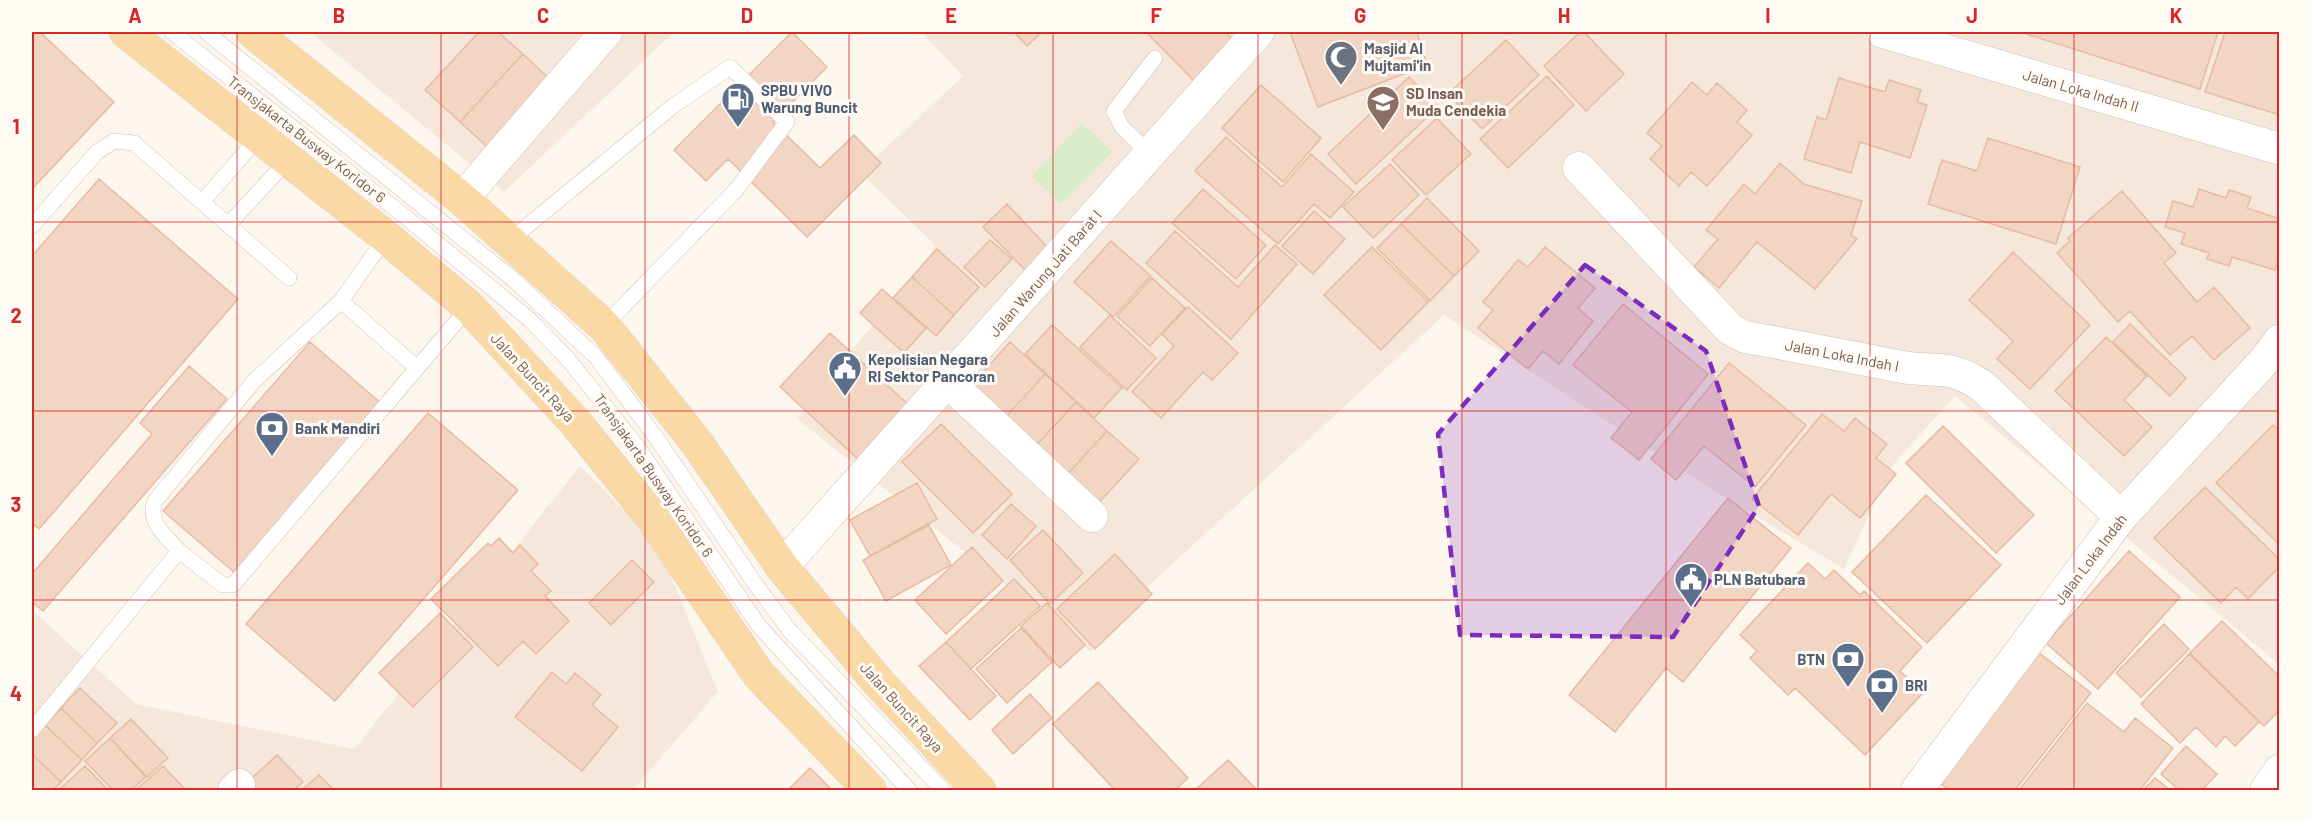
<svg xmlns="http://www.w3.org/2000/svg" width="2311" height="822" font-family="Barlow,sans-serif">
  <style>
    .residential { fill: #f5e8da }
    .green { fill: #d8ecc9 }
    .building { fill: #f3d5c3; stroke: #e6bba3; stroke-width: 1.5 }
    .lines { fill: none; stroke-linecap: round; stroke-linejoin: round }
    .lane-casing { stroke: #d1beb0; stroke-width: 16 }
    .street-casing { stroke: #d1beb0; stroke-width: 33 }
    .primary-casing { stroke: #dad1cd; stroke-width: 34 }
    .lane { stroke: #fff; stroke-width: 15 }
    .street { stroke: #fff; stroke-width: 32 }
    .primary { stroke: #fbd9a5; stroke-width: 33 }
    .marked { fill: #7b2cbf; fill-opacity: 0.2; stroke: #7b2cbf; stroke-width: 4.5; stroke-dasharray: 12 8; stroke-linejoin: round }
    .grid { fill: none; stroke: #d62828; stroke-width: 1.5; stroke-opacity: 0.55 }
    .labels { text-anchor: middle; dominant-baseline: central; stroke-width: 6; stroke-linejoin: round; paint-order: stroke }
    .worship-label { font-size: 15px; font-weight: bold; fill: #5b616d; stroke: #fffaf3; text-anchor: start }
    .service-label { font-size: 15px; font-weight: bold; fill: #4e5e75; stroke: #fffaf3; text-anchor: start }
    .street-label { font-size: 15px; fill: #7a5c4d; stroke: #fffaf3 }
    .education-label { font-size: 15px; font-weight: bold; fill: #785e54; stroke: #fffaf3; text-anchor: start }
    .neatline { fill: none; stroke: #d62828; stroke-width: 2 }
    .grid-label { font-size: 20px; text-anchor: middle; font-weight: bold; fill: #d62828 }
  </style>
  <rect width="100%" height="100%" fill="#fdf6ec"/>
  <!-- residential -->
  <path class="residential" d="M310 32H674L504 192Z
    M921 32H2279V664L1955 396 1892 466 1844 569 1716 492 1444 315 1133 600 1091 652 797 419 936 246 860 172 963 76Z
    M580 466 659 546 718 692 633 790H32V610L136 704 354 749Z"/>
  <!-- green -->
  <path class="green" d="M1082 123 1112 152 1061 204 1032 176Z"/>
  <!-- building -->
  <path class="building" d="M32 32H40L114 102 32 189Z
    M479 32H498L523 54 460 122 425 90Z
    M792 32 827 67 773 122 820 168 854 135 881 163 807 237 728 159 706 181 674 150Z
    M1014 32H1042L1027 46Z
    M1146 32H1225L1239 46 1198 85Z
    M1290 32H1417L1427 65 1318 107Z
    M1580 32H1584L1624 74 1586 111 1544 66Z
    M2020 32H2218L2200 89Z
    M2225 32H2280V115L2205 92Z
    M1506 40 1539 75 1482 129 1448 94Z
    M523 54 553 82 491 150 460 122Z
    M1547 76 1574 105 1508 168 1480 139Z
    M1409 77 1438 107 1356 184 1328 154Z
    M1839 78 1885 92 1889 80 1921 90 1917 102 1927 105 1910 158 1860 142 1851 173 1804 159 1817 117 1826 120Z
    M1692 82 1707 95 1717 83 1747 110 1737 122 1752 135 1707 186 1691 172 1679 186 1650 159 1662 146 1647 133Z
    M1261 85 1321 138 1283 182 1222 128Z
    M1437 118 1471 154 1426 195 1392 160Z
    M1226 137 1282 187 1311 154 1354 192 1330 218 1314 204 1278 244 1195 171Z
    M1988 138 2080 167 2056 244 1928 204 1942 160 1977 171Z
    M1780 163 1804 184 1862 201 1851 235 1857 239 1815 289 1757 242 1719 288 1694 267 1718 239 1706 230 1744 184 1755 194Z
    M1390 164 1419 195 1373 238 1343 207Z
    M99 179 238 299 39 529 32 523V256Z
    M1203 189 1266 245 1236 279 1172 223Z
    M2199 189 2226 198 2229 190 2251 197 2247 208 2280 219V256L2275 270 2232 257 2229 266 2207 259 2209 253 2181 244 2185 233 2165 227 2173 201 2193 207Z
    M2122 191 2176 253 2164 263 2197 302 2214 287 2250 328 2214 360 2192 336 2170 355 2130 311 2118 322 2057 253 2070 241 2068 238Z
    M1427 198 1479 251 1454 276 1401 224Z
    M1007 204 1052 252 1029 274 983 227Z
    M1314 211 1345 239 1313 274 1282 246Z
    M1401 224 1454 276 1430 301 1377 248Z
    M1175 231 1238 287 1275 245 1297 264 1231 339 1146 263Z
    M990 240 1012 259 985 287 964 267Z
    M1111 241 1151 276 1113 317 1074 282Z
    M1372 247 1428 302 1381 350 1324 295Z
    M1545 247 1595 288 1578 308 1593 321 1559 364 1543 351 1528 369 1478 328 1493 310 1483 302 1518 260 1528 267Z
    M937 249 979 287 954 315 912 277Z
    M2013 252 2090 325 2030 389 1997 359 2013 341 1969 300Z
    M912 277 954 315 936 336 893 298Z
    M1152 278 1185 308 1150 346 1117 316Z
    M882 289 926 328 904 353 860 313Z
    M1623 304 1708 374 1639 460 1611 438 1632 412 1573 365Z
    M1188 307 1238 353 1212 380 1203 372 1161 418 1132 392 1174 346 1162 334Z
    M1110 315 1156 358 1127 390 1080 347Z
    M2130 324 2186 378 2170 396 2113 342Z
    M1052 325 1122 388 1094 418 1025 354Z
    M830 333 910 406 860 461 780 387Z
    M2106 337 2147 376 2124 400 2152 427 2124 456 2055 391Z
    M310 342 382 404 235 573 163 511Z
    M1010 342 1045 374 1003 420 968 389Z
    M1729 363 1806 425 1755 487 1704 446 1676 480 1651 459Z
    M189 366 227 399 43 611 32 602V574L152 434 140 423Z
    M1045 374 1076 402 1034 448 1003 420Z
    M1076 402 1107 431 1065 477 1034 448Z
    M428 413 518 490 335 701 246 624Z
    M1822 414 1844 431 1855 418 1887 444 1876 458 1896 474 1860 518 1831 494 1798 535 1752 499Z
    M941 424 1012 494 973 533 902 462Z
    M2273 425 2280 432V545L2216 483Z
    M1943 426 2034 515 1996 553 1906 463Z
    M1107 431 1139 459 1096 506 1065 477Z
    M917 483 937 519 870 556 850 520Z
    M2205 487 2280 560V566L2248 599 2236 587 2221 603 2154 538Z
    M1926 495 2001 565 1927 643 1852 572Z
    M1728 498 1791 548 1683 682 1666 668 1615 732 1569 695Z
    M1011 504 1036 526 1007 559 982 535Z
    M929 525 951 565 886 601 863 560Z
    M1043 530 1083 573 1050 604 1010 560Z
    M499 538 513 553 520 545 538 564 531 571 551 591 545 596 569 621 536 654 523 641 498 666 431 599 488 543 491 546Z
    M972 547 1003 581 946 634 915 600Z
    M2129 551 2180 597 2098 689 2046 643Z
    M1115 554 1152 594 1095 649 1057 609Z
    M632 560 654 582 611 625 589 603Z
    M1808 563 1825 579 1834 570 1860 595 1864 591 1922 647 1900 671 1923 693 1865 755 1795 688 1788 695 1750 658 1757 651 1740 635Z
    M1014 579 1040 606 971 669 946 642Z
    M1047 603 1085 645 1060 668 1021 626Z
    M440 613 473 647 413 707 379 673Z
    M2222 621 2280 677V710L2264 726 2190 653Z
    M2164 624 2189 649 2141 697 2116 673Z
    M1021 628 1052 662 1007 703 976 669Z
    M946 642 996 696 970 720 919 666Z
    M2038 652 2091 693 2015 790H1949L1937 781Z
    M2189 654 2259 722 2235 746 2225 736 2216 747 2196 727 2180 743 2141 704Z
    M552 672 566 684 575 673 601 695 592 705 618 727 582 771 515 717Z
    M1098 682 1188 778 1175 790H1115L1053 724Z
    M80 688 117 723 97 743 61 708Z
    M1030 694 1052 718 1013 754 992 730Z
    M2087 703 2124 732 2135 718 2173 748 2140 790H2019Z
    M61 708 97 743 82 760 45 725Z
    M131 719 168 758 147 777 110 738Z
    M45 725 82 760 61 782 32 754V739Z
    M110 738 146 777 131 790H113L85 761Z
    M2186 746 2217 774 2202 790H2179L2161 774Z
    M32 754 61 782 53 790H32Z
    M277 755 303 782 294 790H239Z
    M1228 760 1257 790H1195Z
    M85 766 108 790H59Z
    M163 766 186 790H136Z
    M810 768 832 790H788Z
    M319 775 334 790H302Z
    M2155 778 2170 790H2143Z"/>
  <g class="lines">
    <defs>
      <path id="lane" d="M172 32 408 219 529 319 568 359 639 449 759 626 909 790
        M206 32 514 280 596 357 655 436 756 585 790 631 943 790
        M1150 154 1122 127 1114 111 1155 58
        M202 202 258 138
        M228 225 287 161
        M32 226 97 152 114 141 134 143 289 278
        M510 240 673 106 730 67 787 122 736 190 604 326
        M341 301 417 368
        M179 551C165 535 147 522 155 501L254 381 341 301 386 237
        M32 730 179 551 223 585H233L469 307"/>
      <path id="street" d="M1883 32 2280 149
        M1579 168 1730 329 1745 337C1797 346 1850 357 1902 367 1937 373 1946 363 1981 385L2121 517
        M462 199 606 32
        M948 382 1092 516
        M782 567 1258 32
        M234 790 239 785
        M1917 790 2121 517 2265 360 2280 340
        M2266 790 2280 770"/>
      <path id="primary" d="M126 32 386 237 469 307 575 422 651 516 759 675 870 790
        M253 32 462 199 604 326 697 443 782 567 879 683 979 790"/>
    </defs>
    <!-- lane casing -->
    <use href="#lane" class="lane-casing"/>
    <!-- street casing -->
    <use href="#street" class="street-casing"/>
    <!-- primary casing -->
    <use href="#primary" class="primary-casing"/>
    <!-- lane -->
    <use href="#lane" class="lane"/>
    <!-- street -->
    <use href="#street" class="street"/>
    <!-- primary -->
    <use href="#primary" class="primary"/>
  </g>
  <!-- marked area -->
  <path class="marked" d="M1585 265 1706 351 1759 506 1673 637 1460 635 1438 434Z"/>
  <!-- grid -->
  <path class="grid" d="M237 32V790M441 32V790M645 32V790M849 32V790M1053 32V790M1258 32V790M1462 32V790M1666 32V790M1870 32V790M2074 32V790M32 222H2280M32 411H2280M32 600H2280"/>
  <!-- icons -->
  <defs>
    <symbol id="mosque-pin" viewBox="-11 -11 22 30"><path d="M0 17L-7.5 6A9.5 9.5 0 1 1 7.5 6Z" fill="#6b7280" stroke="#fffaf3"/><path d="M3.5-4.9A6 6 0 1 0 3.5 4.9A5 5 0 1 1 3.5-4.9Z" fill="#fff"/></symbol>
    <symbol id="fuel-pin" viewBox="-11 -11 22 30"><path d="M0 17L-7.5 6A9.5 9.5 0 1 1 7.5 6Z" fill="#5c6f8a" stroke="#fffaf3"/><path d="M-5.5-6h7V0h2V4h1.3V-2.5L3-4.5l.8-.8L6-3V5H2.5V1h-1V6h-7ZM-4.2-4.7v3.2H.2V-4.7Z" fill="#fff"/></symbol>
    <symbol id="school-pin" viewBox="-11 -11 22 30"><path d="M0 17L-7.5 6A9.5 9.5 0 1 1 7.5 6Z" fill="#8d6e63" stroke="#fffaf3"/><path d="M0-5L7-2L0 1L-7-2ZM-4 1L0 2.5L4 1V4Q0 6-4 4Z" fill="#fff"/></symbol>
    <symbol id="civic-pin" viewBox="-11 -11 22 30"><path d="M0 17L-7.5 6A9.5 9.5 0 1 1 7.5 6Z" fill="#5c6f8a" stroke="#fffaf3"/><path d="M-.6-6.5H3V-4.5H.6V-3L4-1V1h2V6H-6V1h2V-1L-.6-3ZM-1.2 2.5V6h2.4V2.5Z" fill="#fff"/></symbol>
    <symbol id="bank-pin" viewBox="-11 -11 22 30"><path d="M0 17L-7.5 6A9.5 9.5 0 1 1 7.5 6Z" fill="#5c6f8a" stroke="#fffaf3"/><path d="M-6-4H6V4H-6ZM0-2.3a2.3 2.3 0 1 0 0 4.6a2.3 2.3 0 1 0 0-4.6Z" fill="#fff"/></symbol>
  </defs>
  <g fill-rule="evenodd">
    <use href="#mosque-pin" x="1322" y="38" width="38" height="52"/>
    <use href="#fuel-pin" x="719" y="80" width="38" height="52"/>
    <use href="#school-pin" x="1364" y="83" width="38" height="52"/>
    <use href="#civic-pin" x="826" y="349" width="38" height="52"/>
    <use href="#bank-pin" x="253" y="409" width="38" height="52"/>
    <use href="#civic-pin" x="1672" y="560" width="38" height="52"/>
    <use href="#bank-pin" x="1829" y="640" width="38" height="52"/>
    <use href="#bank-pin" x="1863" y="666" width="38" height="52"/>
  </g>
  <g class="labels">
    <!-- worship labels -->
    <g class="worship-label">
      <text x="1364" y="48">Masjid Al<tspan x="1364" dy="17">Mujtami'in</tspan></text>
    </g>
    <!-- service labels -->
    <g class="service-label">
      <text x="761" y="90">SPBU VIVO<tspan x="761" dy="17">Warung Buncit</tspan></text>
      <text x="868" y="359">Kepolisian Negara<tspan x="868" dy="17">RI Sektor Pancoran</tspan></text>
      <text x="295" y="428">Bank Mandiri</text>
      <text x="1714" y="579">PLN Batubara</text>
      <text x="1825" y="659" text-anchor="end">BTN</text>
      <text x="1905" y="685">BRI</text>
    </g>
    <!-- street labels -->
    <g class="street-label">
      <text transform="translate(2081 90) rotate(16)">Jalan Loka Indah II</text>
      <text transform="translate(307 139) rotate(38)">Transjakarta Busway Koridor 6</text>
      <text transform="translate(1045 273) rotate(-49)">Jalan Warung Jati Barat I</text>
      <text transform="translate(1842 355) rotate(11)">Jalan Loka Indah I</text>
      <text transform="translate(533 377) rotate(47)">Jalan Buncit Raya</text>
      <text transform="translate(654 475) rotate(55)">Transjakarta Busway Koridor 6</text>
      <text transform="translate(2090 559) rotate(-53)">Jalan Loka Indah</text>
      <text transform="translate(902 707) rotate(48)">Jalan Buncit Raya</text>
    </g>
    <!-- education labels -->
    <g class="education-label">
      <text x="1406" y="93">SD Insan<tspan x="1406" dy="17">Muda Cendekia</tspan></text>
    </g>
  </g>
  <!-- border -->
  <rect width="2311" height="822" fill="none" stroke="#fffaf3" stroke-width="66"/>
  <rect x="33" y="33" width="2245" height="756" class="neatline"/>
  <g class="grid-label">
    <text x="135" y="23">A</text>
    <text x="339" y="23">B</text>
    <text x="543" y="23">C</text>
    <text x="747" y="23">D</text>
    <text x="951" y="23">E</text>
    <text x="1156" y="23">F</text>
    <text x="1360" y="23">G</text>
    <text x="1564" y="23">H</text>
    <text x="1768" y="23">I</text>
    <text x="1972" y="23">J</text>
    <text x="2176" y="23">K</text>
    <text x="16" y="134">1</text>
    <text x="16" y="323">2</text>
    <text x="16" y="512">3</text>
    <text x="16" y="701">4</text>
  </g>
</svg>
